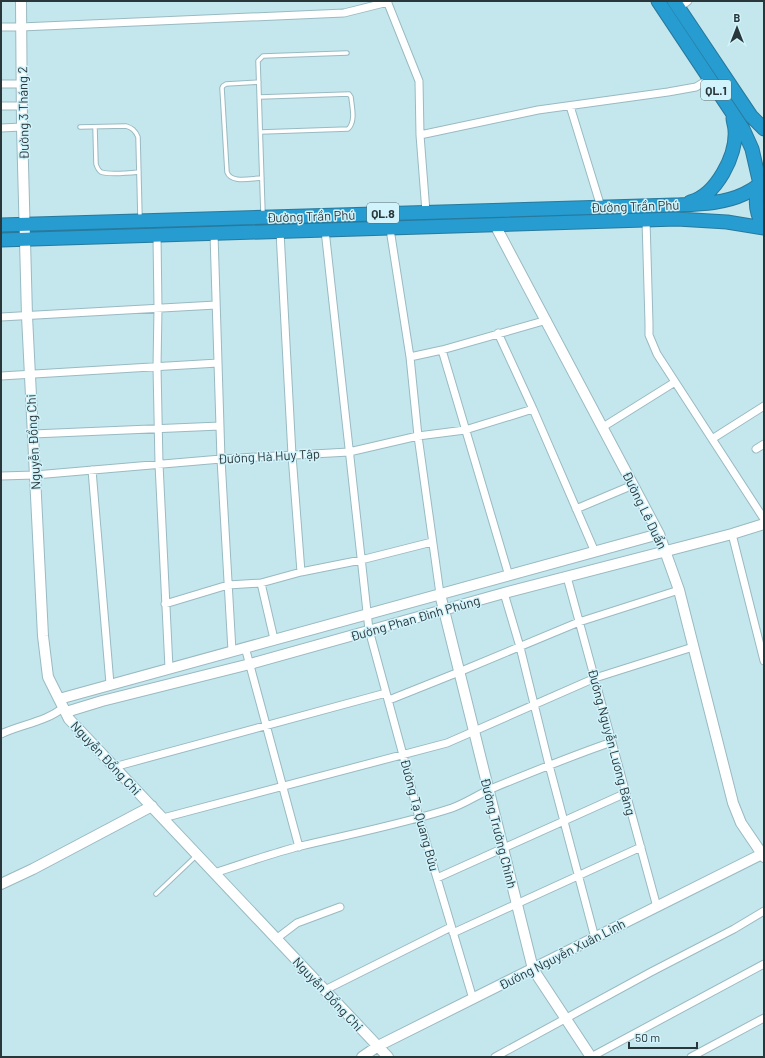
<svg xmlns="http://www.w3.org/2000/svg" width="765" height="1058" font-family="Barlow,sans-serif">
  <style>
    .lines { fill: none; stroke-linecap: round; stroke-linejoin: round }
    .lane-casing { stroke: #99bac2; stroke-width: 5.5 }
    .street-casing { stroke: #99bac2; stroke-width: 9 }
    .secondary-casing { stroke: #99bac2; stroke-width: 12 }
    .highway-casing { stroke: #28799c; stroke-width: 15 }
    .lane { stroke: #fff; stroke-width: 3.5 }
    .street { stroke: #fff; stroke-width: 7 }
    .secondary { stroke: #fff; stroke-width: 10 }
    .highway { stroke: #279cd0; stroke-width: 13 }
    .labels { text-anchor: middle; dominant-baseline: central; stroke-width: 3; stroke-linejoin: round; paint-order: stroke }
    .shield { fill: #d1f3fb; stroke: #5c6f74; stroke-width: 1 }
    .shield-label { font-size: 12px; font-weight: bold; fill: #2a373a }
    .street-label { font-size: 13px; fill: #2a373a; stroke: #d1f3fb }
  </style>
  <rect width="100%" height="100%" fill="#c4e6ed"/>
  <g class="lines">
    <defs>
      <path id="lane" d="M259 82 226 84 223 86 222 88 227 172C231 184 252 178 262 178
        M260 97 349 94 351 97C352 107 356 122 348 129L261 132
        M80 127 126 126C132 128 135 130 138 137L140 218
        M95 127 96 164C97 167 98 170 101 172 109 175 129 173 139 172
        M263 214 258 61 263 56 347 53
        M156 894 196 856"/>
      <path id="street" d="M387 1 419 81 420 135 426 212
        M679 8 688 1
        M1 27H21L344 13 388 2
        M1 84H22
        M1 106H22
        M570 106 601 207
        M1 128 22 127
        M420 135 538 110 668 92 696 87 709 79
        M646 220 649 323V335L657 354 764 519
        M390 229 410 357 418 436 440 594
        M325 230 369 630 403 755 419 818 473 999
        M280 232 292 455 301 572
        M214 234 221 459 232 651
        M157 236 158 308 157 367 159 464 169 668
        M1 317 216 305
        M498 333 533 409 595 552
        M442 350 509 576
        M410 357 442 350 547 320
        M1 376 218 363
        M603 427 675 382
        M33 434 220 426
        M712 439 764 406
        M756 449 764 444
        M92 470 110 684
        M1 476 35 475 221 459 349 452 418 436 465 430 533 409
        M576 509 633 485
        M732 534 764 661
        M567 577 657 907
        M261 583 274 639
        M504 593 520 647 549 765 595 938
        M165 604 228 585 261 583 301 572 361 560 432 542
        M245 647 299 847
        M389 700 459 672 579 622 679 590
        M1 734C22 724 46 722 64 707
        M114 767 386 693
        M163 818 447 743 595 678 693 647
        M214 873C243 864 272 853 301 846 351 834 403 824 452 808 466 803 479 794 493 788 532 772 571 756 612 742
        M437 878 626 793
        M453 933 641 847
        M276 939 297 923 340 907
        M325 990 451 927
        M495 1057 651 972 734 929 764 911
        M591 1057 764 964
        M691 1057 764 1018"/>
      <path id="secondary" d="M21 1 22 127 27 316 43 636 48 677 69 719 388 1057
        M495 225 659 534 679 590 733 803 741 823 764 857
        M440 594 533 969 591 1057
        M59 699 659 534
        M66 712 102 701 250 664 504 593 732 534 764 524
        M1 884 33 869 152 806
        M362 1057 378 1046 764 853"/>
      <path id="highway" d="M674 1 751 116 764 129
        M762 181C753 197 755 212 764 228
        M690 202C716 196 737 155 735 130 735 126 733 122 733 118
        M1 225 675 205C698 204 723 204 744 194 750 191 755 188 760 184L752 149 743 129 658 1
        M1 240 677 219 727 222 764 228"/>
    </defs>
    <!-- lane casing -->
    <use href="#lane" class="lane-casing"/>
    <!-- street casing -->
    <use href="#street" class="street-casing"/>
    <!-- secondary casing -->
    <use href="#secondary" class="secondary-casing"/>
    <!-- highway casing -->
    <use href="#highway" class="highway-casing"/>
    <!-- lane -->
    <use href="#lane" class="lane"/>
    <!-- street -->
    <use href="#street" class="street"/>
    <!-- secondary -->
    <use href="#secondary" class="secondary"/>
    <!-- highway -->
    <use href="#highway" class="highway"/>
  </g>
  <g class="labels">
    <!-- shield labels -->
    <g class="shield">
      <rect x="701" y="80" width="30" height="20" rx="3"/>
      <rect x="367" y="203" width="32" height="20" rx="3"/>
    </g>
    <g class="shield-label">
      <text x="716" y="90">QL.1</text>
      <text x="383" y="213">QL.8</text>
    </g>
    <!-- street labels -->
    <g class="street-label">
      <text transform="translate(23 113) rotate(-91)">Đường 3 Tháng 2</text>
      <text transform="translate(635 206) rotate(-2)">Đường Trần Phú</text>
      <text transform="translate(311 216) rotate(-2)">Đường Trần Phú</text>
      <text transform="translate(33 442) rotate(-93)">Nguyễn Đổng Chi</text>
      <text transform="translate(269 456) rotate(-3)">Đường Hà Huy Tập</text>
      <text transform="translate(645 510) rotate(64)">Đường Lê Duẩn</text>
      <text transform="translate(415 618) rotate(-16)">Đường Phan Đình Phùng</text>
      <text transform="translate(612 742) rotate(75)">Đường Nguyễn Lương Băng</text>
      <text transform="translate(106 758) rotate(47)">Nguyễn Đổng Chi</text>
      <text transform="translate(420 815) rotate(75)">Đường Tạ Quang Bửu</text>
      <text transform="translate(499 833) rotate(76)">Đường Trường Chinh</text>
      <text transform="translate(562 954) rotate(-27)">Đường Nguyễn Xuân Linh</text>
      <text transform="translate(328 994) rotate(47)">Nguyễn Đổng Chi</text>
    </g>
  </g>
  <!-- border -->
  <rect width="765" height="1058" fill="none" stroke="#2a373a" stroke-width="4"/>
  <!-- north arrow -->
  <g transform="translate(737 28)" stroke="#d1f3fb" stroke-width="3" paint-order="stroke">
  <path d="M0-3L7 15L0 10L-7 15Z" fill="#2a373a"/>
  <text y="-6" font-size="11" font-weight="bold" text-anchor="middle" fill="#2a373a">B</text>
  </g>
  <!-- scale -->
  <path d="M629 1042v6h68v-6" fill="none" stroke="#2a373a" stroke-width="2"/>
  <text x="635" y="1042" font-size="12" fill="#2a373a" stroke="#d1f3fb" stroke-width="3" paint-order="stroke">50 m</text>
</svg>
